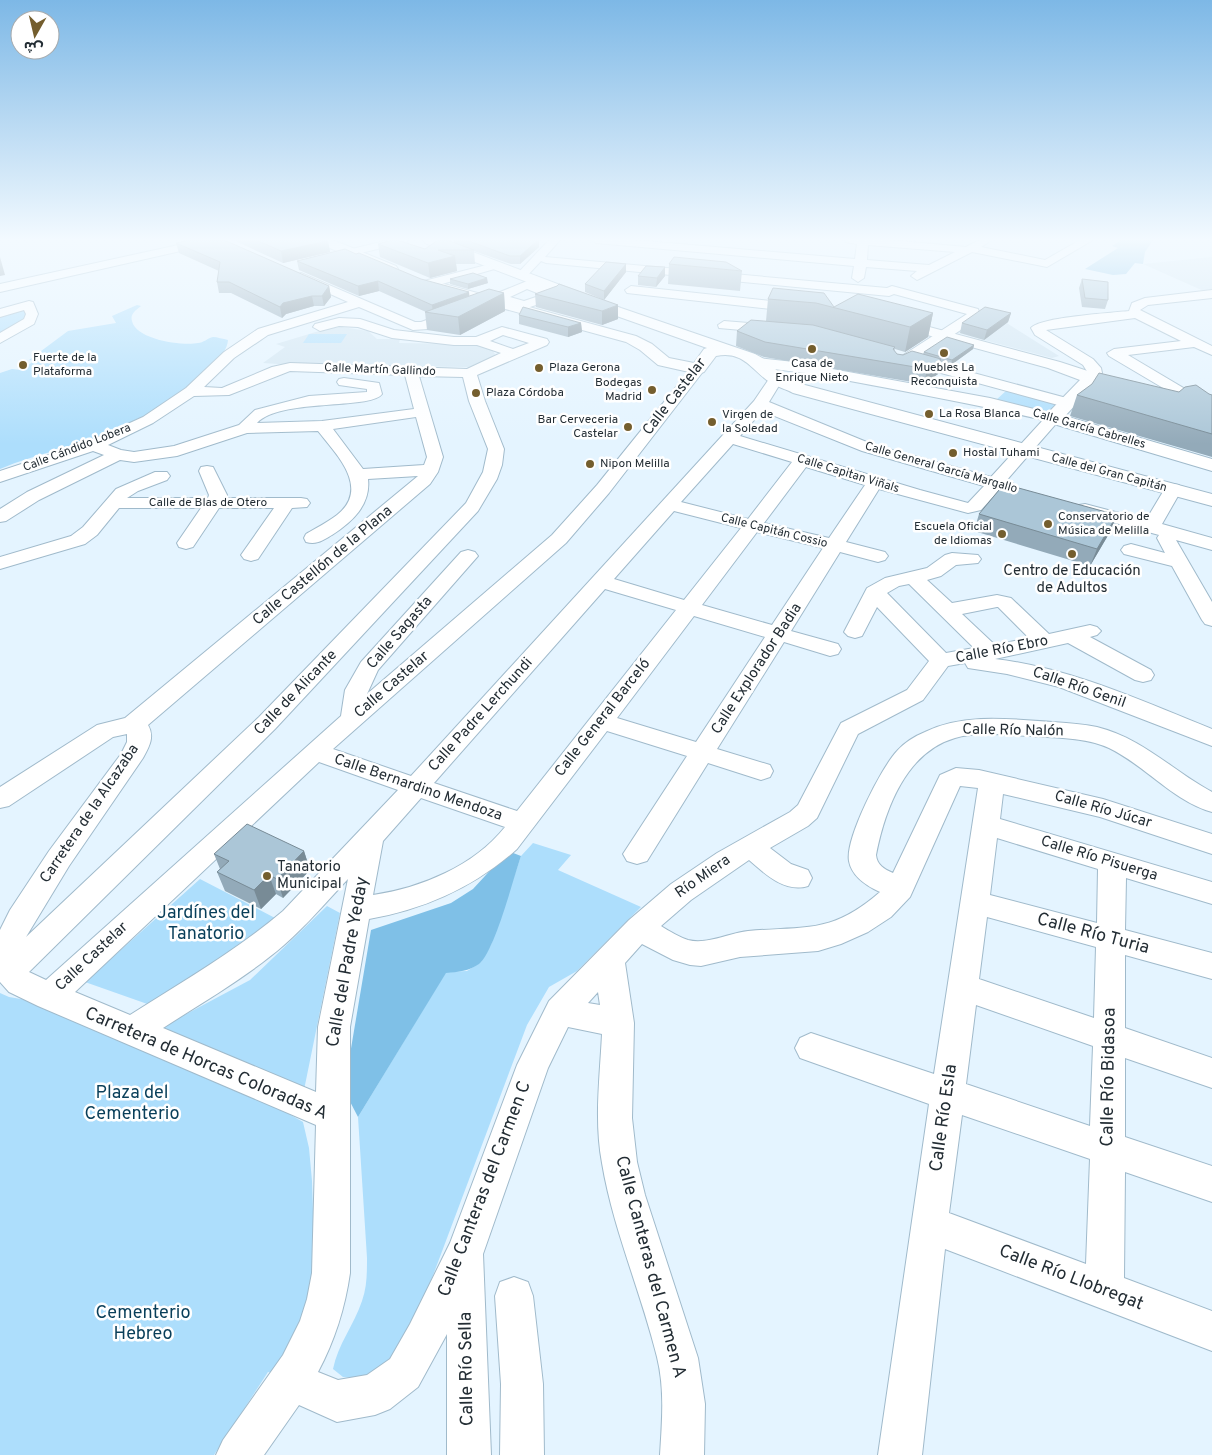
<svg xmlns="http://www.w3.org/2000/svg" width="1212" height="1455" font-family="Overpass,'Noto Sans Arabic',sans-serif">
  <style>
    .built { fill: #d1e5f2 }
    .green { fill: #addefc }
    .forest { fill: #7fc0e7 }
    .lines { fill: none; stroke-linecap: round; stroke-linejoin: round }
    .street-casing { stroke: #a0bacb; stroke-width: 2 }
    .secondary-casing { stroke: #a0bacb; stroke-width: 2 }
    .street { fill: #fff; fill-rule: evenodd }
    .secondary { fill: #fff; fill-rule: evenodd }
    .wall { fill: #93aab9 }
    .shaded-wall { fill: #788b96 }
    .building { fill: #abc6d7; stroke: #788b96 }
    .poi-dot { fill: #745e2e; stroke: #fff; stroke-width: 2 }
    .labels { text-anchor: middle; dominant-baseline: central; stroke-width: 5; stroke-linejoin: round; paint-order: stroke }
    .far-poi-label { font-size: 12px; fill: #232d34; stroke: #fff; text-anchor: start }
    .far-street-label { font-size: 12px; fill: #232d34; stroke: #fff }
    .street-label { font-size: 15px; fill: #232d34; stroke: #fff }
    .poi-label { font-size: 15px; fill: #232d34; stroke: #fff }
    .near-park-label { font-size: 18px; fill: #093f5a; stroke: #fff }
    .near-street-label { font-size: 18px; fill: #232d34; stroke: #fff }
  </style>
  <rect width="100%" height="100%" fill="#e4f4ff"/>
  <!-- built -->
  <path class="built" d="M1212 257V291L1206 292 1143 264Z
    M1005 322 1059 356 1052 358 954 332 966 326Z
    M342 327 368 331 377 339H400L399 343 473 344 493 351 495 354 494 357 469 367 292 365 263 363 285 347 276 344 329 328Z"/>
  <!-- green -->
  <path class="green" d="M29 305 32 314 0 339V313Z
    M137 305 141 306C135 311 130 314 132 321 136 340 183 346 198 343 203 343 208 338 213 337 217 337 223 339 228 340 226 373 129 427 99 439 86 444 71 446 58 450 38 455 19 461 0 469V373L12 369 21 370 34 361 29 360 68 331 116 323 112 316Z
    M309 334H347L341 343H303Z
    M1007 390 1057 403 1047 413 996 400Z
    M533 843 571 855 558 870 641 907 577 971 549 987 527 1025 411 1334 395 1360 370 1380 343 1377 333 1369C338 1344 354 1325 362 1301 367 1287 367 1273 367 1258L358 1117 446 972 467 971 481 962 491 945 521 856Z
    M200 879 275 918 153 1006 85 982Z
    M327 906 340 913 304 1090 160 1028 250 980Z
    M0 993 9 997 45 1003 226 1078 303 1122 309 1148 312 1181 316 1301 293 1378 268 1372 214 1455H0Z"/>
  <!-- forest -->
  <path class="forest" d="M1121 240H1153L1145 252 1143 264 1135 263 1126 274 1113 275 1085 269 1118 248 1112 246Z
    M508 851 521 856C513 879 495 951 479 964 469 971 458 972 446 973L358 1117 344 1090 371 930 451 903 473 889Z"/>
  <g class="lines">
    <defs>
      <path id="street" d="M201 240H221L216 243 0 292V284Z
        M389 240H408L407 242 327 261 321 258 323 256Z
        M549 240H560L545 257 887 288 892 286 978 309 980 315 979 318 918 358 1074 400 1077 403 1074 406 1069 408 908 364 899 368 894 367 892 364 894 361 967 314 894 294 889 296 546 263 541 261 525 278H517L515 276 517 274Z
        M591 240H634L855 259 857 244 846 242 845 240H889L966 247 979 240H992L981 247 1045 260 1080 240H1093L1047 267 972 252 921 278 917 280 911 276 917 271 866 267 864 278 858 282 852 278 854 266 596 243ZM868 245 955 252 929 265 867 260Z
        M494 263 500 266 498 268 428 288 422 284 424 281Z
        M301 273 415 322H421L457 309 463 313 461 316 428 329 413 330 359 307 268 335 234 358 204 387 222 388 272 367 290 363 467 369 501 353 477 345H454L392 338 358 327 339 326 320 331 313 327 315 324 339 318 360 319 394 330 454 337H476L502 327 547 339 549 342 547 345 477 375 485 401 504 449 502 465 497 479 478 511 275 729 29 972 46 980 341 716 345 690 361 662 461 552 468 550 475 552 478 556 378 670 367 694 552 535 597 485 693 366H703L705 369 609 493 566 543 333 749 411 776 754 401 771 376H781L783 379 769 402 874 445 991 477 1043 420C967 402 890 389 814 374 802 372 756 369 751 362L753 359 758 358 794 362 990 398 1058 415 1061 418 1006 481 1013 483 1016 487 1013 491 1007 492 999 490 981 510 968 513 879 489 846 542 885 552 888 556 885 560 878 562 840 552 791 631 838 644 841 649 838 654 830 656 784 642 717 749 770 765 773 771 770 777 761 780 708 763 647 861 637 864 627 861 623 854 687 756 607 731 517 849C474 887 426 909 369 919L350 1027V1273C345 1308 335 1340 318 1372L338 1380 367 1375 390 1359 410 1324 450 1243 517 1065 549 1001 629 920 671 884 717 853 790 812 798 805 841 723 907 690 929 661 877 607 862 636 855 638 848 636 844 632 867 588 885 578 927 568 945 555 952 553 978 555 981 559 978 563 956 565 941 576 927 580 952 603 997 595 1011 598 1049 634 1090 625 1097 627 1101 631 1097 635 1090 637 1151 670 1154 675 1151 680 1143 682 1135 680 1068 643 995 659C1071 668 1142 701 1212 729V746L1059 687 1007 674 968 668 965 663 948 666 923 700 858 734 817 818 808 826 770 848 791 864 808 870 812 878 808 886C785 893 765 874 749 860L691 900 661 926C669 931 679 937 688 940 707 945 729 933 748 931 806 926 832 934 880 892 867 886 852 877 849 861 845 839 881 768 897 751 904 743 915 736 925 732 963 713 1010 719 1052 722 1067 723 1082 724 1097 727 1142 738 1173 771 1212 792V812C1173 801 1146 766 1109 748 1085 737 1056 738 1031 736 1007 735 978 731 955 738 906 752 885 809 876 855 877 865 884 869 893 873L940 775 956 768 979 770 1103 799 1212 834V854L1100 817 1003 794 1000 819 1212 882V904L1126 878 1125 930 1212 953V979L1125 955V1028L1212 1058V1088L1125 1058V1137L1212 1166V1202L1125 1172 1124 1278 1212 1311V1351L945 1249 922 1455H878L929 1104 800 1058 795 1048 800 1038 811 1033 934 1074 978 788 960 786 910 897 891 917 868 932 841 944 818 951 740 957 701 966 690 965 673 960 642 944 625 963 634 1023 632 1118 637 1162 645 1195 698 1358 705 1404 704 1455H660C662 1422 665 1389 657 1357 641 1292 613 1229 602 1163 594 1121 600 1076 602 1034L568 1027 548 1068 483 1254 491 1455H447V1334L418 1387 390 1409 375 1415 337 1422 299 1405 264 1455H216L223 1440 283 1355 300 1321 307 1299 312 1273 316 1125 38 1006 9 992 0 982V930L10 910 49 851 121 754 127 742V734L113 737 9 806 0 808V787L97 725 125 718 418 476 368 479C371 505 352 522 332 535 323 540 317 545 306 542L304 538 306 534C316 528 328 522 337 515 371 488 336 454 318 431L247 433 177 456 134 462 120 460 39 500 6 521 0 522V509L27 492 104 455 93 451 0 482V471L88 442 143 417 186 388 224 352 258 329 348 302 297 279 295 277 297 275ZM503 335 529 343 513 349 490 341ZM290 371 405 375 414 409 322 421 257 423C280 398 371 410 382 394L379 383 344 378 339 379 337 382 339 385 367 389V392L309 396 255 410 239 425 174 446 134 452 121 450 108 445 153 423 194 396 229 395ZM419 376 463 377 469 401 488 449 483 472 466 503 259 717 26 937 69 866 143 758C149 747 155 737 148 725L430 484 438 472 443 457ZM762 411 862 451 984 486 968 503 920 490 740 436ZM416 417 427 457 424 465 363 469 333 429ZM733 444 792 462 748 519 681 502ZM806 467 865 485 829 538 764 523ZM674 511 741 528 684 600 614 579ZM757 532 823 548 772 625 702 605ZM909 584 974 648 946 653 887 593 899 586ZM605 589 676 610 517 811 434 783ZM997 607H998L1029 638 995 645 962 614ZM694 616 765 637 696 742 617 718ZM319 762 398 790 283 911C236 951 182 982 130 1015L75 992ZM421 798 505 827C474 866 421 888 373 895L383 841ZM997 838 1098 869 1097 923 990 895ZM348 879 318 1027 316 1092 163 1028C203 1002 247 977 284 945 307 925 327 901 348 879ZM987 917 1096 947 1094 1018 979 979ZM598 992 600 1005 588 1003ZM976 1005 1093 1046 1090 1126 966 1084ZM962 1115 1090 1159 1086 1264 949 1213Z
        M527 281 557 292 559 295 557 298 524 309 495 300 493 297 495 294ZM527 289 542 295 524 301 510 297Z
        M631 286 798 304 804 308 798 312 627 293 625 290Z
        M1212 290V298L1148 305 1140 310 1212 346V355L1194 347 1128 355 1212 405V416L1207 414 1109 356 1107 353 1114 349 1181 341 1135 318 1046 330 1093 359 1101 368 1102 373C1097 380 1095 383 1086 381L1084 378 1088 373 1083 365 1035 335 1031 328C1041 317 1111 313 1129 311L1132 303 1145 298Z
        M29 301 33 302 38 314 34 324 0 343V333L24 319 26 314 24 310 0 317V309Z
        M724 321 774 325 781 329 774 333 719 328 718 325Z
        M207 466 213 467 227 495 226 498H301L307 499 310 503 307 507 292 508 258 559 251 561 244 559 241 555 274 508H219L193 547 186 549 179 547 177 543 201 508H119L97 535 85 544 0 569V557L71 536 83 527 116 489 155 472H167L170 476 167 480 138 491 127 498H208L209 495 199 471 201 467Z
        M1173 484 1179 485 1182 489 1162 524 1212 538V550L1176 540 1212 602V626L1205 624 1202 620 1172 566 1124 554 1121 550 1124 546 1131 544 1165 553 1157 538 1159 535 1079 513 1076 509 1079 505 1085 504 1146 520 1167 485Z
        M514 1277 528 1282 533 1296 543 1384 544 1455H500L501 1384 495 1296 500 1282Z"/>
      <path id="secondary" d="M316 240H333L396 266 398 269 391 273 386 272 318 243Z
        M423 240H441L621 308 755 354 764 359 782 375 805 385 1212 494V506L793 393C786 389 777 387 771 383 752 371 744 350 716 356L704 372 698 374 658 365 640 350 626 342 428 288 426 285 433 281 636 336 652 344 669 358 694 363 704 349 707 348 611 314 425 243Z
        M892 317 1060 362 1097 374 1099 378 1097 382 1065 416 1212 459V471L1047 422 1044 418 1047 414 1080 380 1048 368 887 324 885 321 887 318Z"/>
    </defs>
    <!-- street casing -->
    <use href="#street" class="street-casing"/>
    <!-- secondary casing -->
    <use href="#secondary" class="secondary-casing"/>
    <!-- street -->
    <use href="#street" class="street"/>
    <!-- secondary -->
    <use href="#secondary" class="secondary"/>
  </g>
  <!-- wall -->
  <path class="wall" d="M233 240H327L328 241 330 252 283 263Z
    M454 240H539V247L520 264H511L474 251 475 264H456L457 271 430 278 380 257 378 244 425 249 454 243Z
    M176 243 329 286 331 297 324 306H314L286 314 282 318 231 293H219L217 282 219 271 179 253Z
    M297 261 421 279 469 296 504 293 505 311 460 335 427 330 425 312H426L379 291 359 296 299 270Z
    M626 264V272L604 300 585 292V284Z
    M669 264 742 271 740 291 668 284Z
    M665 267V276L656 287 638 285V276Z
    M450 279 488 283 468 289 450 284Z
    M1082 279 1108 300 1105 309 1082 307 1079 288Z
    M557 286 618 319 602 325 536 307 535 294Z
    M773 288 834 307 933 313 928 337 905 352 895 349 894 351 897 354 903 355 923 354 924 352 974 345 973 349 951 365 941 362 938 374 924 384 764 357 736 346 737 331 766 321 768 299Z
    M1011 313 1008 322 984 340 960 333 962 323Z
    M519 315 581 323 582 332 568 337 519 324Z
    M1179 392 1209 394 1212 395V457L1070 416 1077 395Z
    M979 514 1110 532 1090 566 974 531Z
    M304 851 310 870 283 898 276 894 261 909 225 891 217 872 220 869 214 854Z"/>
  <!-- shaded-wall -->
  <path class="shaded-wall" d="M538 240H539V247L520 264V256Z
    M328 241 330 252 283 263 281 251Z
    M455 256 457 271 430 278 428 263Z
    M0 257 5 275 0 276Z
    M626 264V272L604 300V291Z
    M665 267V276L656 287 657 278Z
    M487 278 488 283 468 289V284Z
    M378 281 379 291 359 296 358 286Z
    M329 286 331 297 324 306 322 296Z
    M469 292 470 302 433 313 432 305Z
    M504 293 505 311 460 335 458 317Z
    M312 296 314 306 286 314 282 318 280 307 283 303Z
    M618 305V319L602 325V311Z
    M933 313 928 337 905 352 910 327Z
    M1011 313 1008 322 984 340 987 330Z
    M581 323 582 332 568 337V327Z
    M974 345 973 349 951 365 952 360Z
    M941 359 938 374 924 384 927 369Z
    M1117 515 1110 532 1090 566 1097 549Z
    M304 851 310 870 283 898 277 879Z
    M269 875 276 894 261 909 254 890Z"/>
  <!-- building -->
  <path class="building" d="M190 240H224L329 286 322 296H312L283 303 280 307 229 282H217L220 262 176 243Z
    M256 240H327L328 241 281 251Z
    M392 240H397L425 249 438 240H447L474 250H438L455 256 428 263 378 244Z
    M466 240H538L520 256H510Z
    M345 249 356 254 359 253 421 279 469 292 432 305 378 281 358 286 297 261Z
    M674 257 726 262 742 271 669 264Z
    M606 262 626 264 604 291 585 284Z
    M646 266 665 267 657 278 638 276Z
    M473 273 487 278 468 284 450 279Z
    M1082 279 1108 282V300L1085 298Z
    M559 284 618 305 602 311 535 294 557 286Z
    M773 288 824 293 834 307 858 294 933 313 910 327 816 303 768 299Z
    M489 289 504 293 458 317 425 312Z
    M523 307 581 323 568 327 519 315Z
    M985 307 1011 313 987 330 962 323Z
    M751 320 813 325 895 347 893 349 897 354 903 355 912 351 941 359 927 369 765 342 737 331Z
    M947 337 974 345 952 360 924 352Z
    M1099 373 1179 392 1185 387 1196 385 1209 394 1212 395V434L1077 395 1092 384Z
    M1004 484 1117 515 1097 549 979 514Z
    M247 824 304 851 277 879 269 875 254 890 217 872 229 861 214 854Z"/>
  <!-- sky -->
  <linearGradient id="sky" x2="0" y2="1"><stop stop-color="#7db8e6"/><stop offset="0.54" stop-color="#f3faff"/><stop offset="1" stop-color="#f3faff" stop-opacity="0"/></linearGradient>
  <rect width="1212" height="444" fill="url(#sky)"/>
  <!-- markers -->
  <g class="poi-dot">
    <circle cx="812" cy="349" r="5"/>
    <circle cx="944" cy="353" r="5"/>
    <circle cx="23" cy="365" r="5"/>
    <circle cx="539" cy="368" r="5"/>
    <circle cx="652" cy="390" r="5"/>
    <circle cx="476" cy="393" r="5"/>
    <circle cx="929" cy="414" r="5"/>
    <circle cx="712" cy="422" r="5"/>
    <circle cx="628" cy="427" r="5"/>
    <circle cx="953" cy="453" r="5"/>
    <circle cx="590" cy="464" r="5"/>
    <circle cx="1048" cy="524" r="5"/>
    <circle cx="1002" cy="534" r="5"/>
    <circle cx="1072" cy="554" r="5"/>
    <circle cx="267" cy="876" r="5"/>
  </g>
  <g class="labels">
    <!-- far-poi labels -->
    <g class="far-poi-label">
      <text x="33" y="358">Fuerte de la<tspan x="33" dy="14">Plataforma</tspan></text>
      <text x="812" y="364" text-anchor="middle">Casa de<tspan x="812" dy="14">Enrique Nieto</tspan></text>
      <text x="549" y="368">Plaza Gerona</text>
      <text x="944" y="368" text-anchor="middle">Muebles La<tspan x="944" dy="14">Reconquista</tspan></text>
      <text x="642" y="383" text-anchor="end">Bodegas<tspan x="642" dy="14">Madrid</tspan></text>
      <text x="486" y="393">Plaza Córdoba</text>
      <text x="939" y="414">La Rosa Blanca</text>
      <text x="722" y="415">Virgen de<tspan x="722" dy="14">la Soledad</tspan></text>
      <text x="618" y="420" text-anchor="end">Bar Cerveceria<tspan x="618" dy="14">Castelar</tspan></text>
      <text x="963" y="453">Hostal Tuhami</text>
      <text x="600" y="464">Nipon Melilla</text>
      <text x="1058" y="517">Conservatorio de<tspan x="1058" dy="14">Música de Melilla</tspan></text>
      <text x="992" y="527" text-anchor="end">Escuela Oficial<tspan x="992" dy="14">de Idiomas</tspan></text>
    </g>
    <!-- far-street labels -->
    <g class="far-street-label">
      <text transform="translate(380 370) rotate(2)">Calle Martín Gallindo</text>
      <text transform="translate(1089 429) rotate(16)">Calle García Cabrelles</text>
      <text transform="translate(77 448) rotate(-21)">Calle Cándido Lobera</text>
      <text transform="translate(941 468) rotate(16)">Calle General García Margallo</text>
      <text transform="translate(1109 473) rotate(15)">Calle del Gran Capitán</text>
      <text transform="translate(848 474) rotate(17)">Calle Capitan Viñals</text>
      <text x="208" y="503">Calle de Blas de Otero</text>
      <text transform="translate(774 531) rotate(14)">Calle Capitán Cossio</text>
    </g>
    <!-- street labels -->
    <g class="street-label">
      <text transform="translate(675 397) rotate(-52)">Calle Castelar</text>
      <text transform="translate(323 566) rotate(-40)">Calle Castellón de la Plana</text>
      <text transform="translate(400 633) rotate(-49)">Calle Sagasta</text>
      <text transform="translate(1002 650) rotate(-11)">Calle Río Ebro</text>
      <text transform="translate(757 669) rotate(-57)">Calle Explorador Badia</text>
      <text transform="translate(392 685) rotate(-41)">Calle Castelar</text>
      <text transform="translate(1079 688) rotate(19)">Calle Río Genil</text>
      <text transform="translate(296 693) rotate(-46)">Calle de Alicante</text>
      <text transform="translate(481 715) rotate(-48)">Calle Padre Lerchundi</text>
      <text transform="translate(603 718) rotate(-52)">Calle General Barceló</text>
      <text transform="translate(1013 731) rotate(1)">Calle Río Nalón</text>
      <text transform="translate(418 788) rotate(19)">Calle Bernardino Mendoza</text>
      <text transform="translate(1103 810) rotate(16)">Calle Río Júcar</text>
      <text transform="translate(90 814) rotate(-56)">Carretera de la Alcazaba</text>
      <text transform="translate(1099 859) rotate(17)">Calle Río Pisuerga</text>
      <text transform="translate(703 877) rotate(-35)">Río Miera</text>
      <text transform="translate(92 957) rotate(-43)">Calle Castelar</text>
    </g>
    <!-- poi labels -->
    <g class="poi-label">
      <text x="1072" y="571">Centro de Educación<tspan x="1072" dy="17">de Adultos</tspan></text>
      <text x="277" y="867" text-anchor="start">Tanatorio<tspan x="277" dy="17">Municipal</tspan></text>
    </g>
    <!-- near-park labels -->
    <g class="near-park-label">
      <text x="206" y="913">Jardínes del<tspan x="206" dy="21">Tanatorio</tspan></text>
      <text x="132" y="1093">Plaza del<tspan x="132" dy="21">Cementerio</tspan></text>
      <text x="143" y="1313">Cementerio<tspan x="143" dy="21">Hebreo</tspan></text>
    </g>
    <!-- near-street labels -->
    <g class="near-street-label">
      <text transform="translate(1093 934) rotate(15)">Calle Río Turia</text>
      <text transform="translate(348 962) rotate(-80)">Calle del Padre Yeday</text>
      <text transform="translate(206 1064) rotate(23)">Carretera de Horcas Coloradas A</text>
      <text transform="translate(1109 1077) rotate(-89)">Calle Río Bidasoa</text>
      <text transform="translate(944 1118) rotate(-82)">Calle Río Esla</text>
      <text transform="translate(485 1189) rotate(-69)">Calle Canteras del Carmen C</text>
      <text transform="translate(650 1267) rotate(75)">Calle Canteras del Carmen A</text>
      <text transform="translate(1071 1278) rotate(21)">Calle Río Llobregat</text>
      <text transform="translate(467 1369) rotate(-91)">Calle Río Sella</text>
    </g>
  </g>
  <!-- north arrow -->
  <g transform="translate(35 35) rotate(188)"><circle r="24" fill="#ffffff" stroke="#a7abae"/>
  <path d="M0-4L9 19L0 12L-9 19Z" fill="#745e2e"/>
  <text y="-8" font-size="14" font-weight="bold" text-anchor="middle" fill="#232d34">ش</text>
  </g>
</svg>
